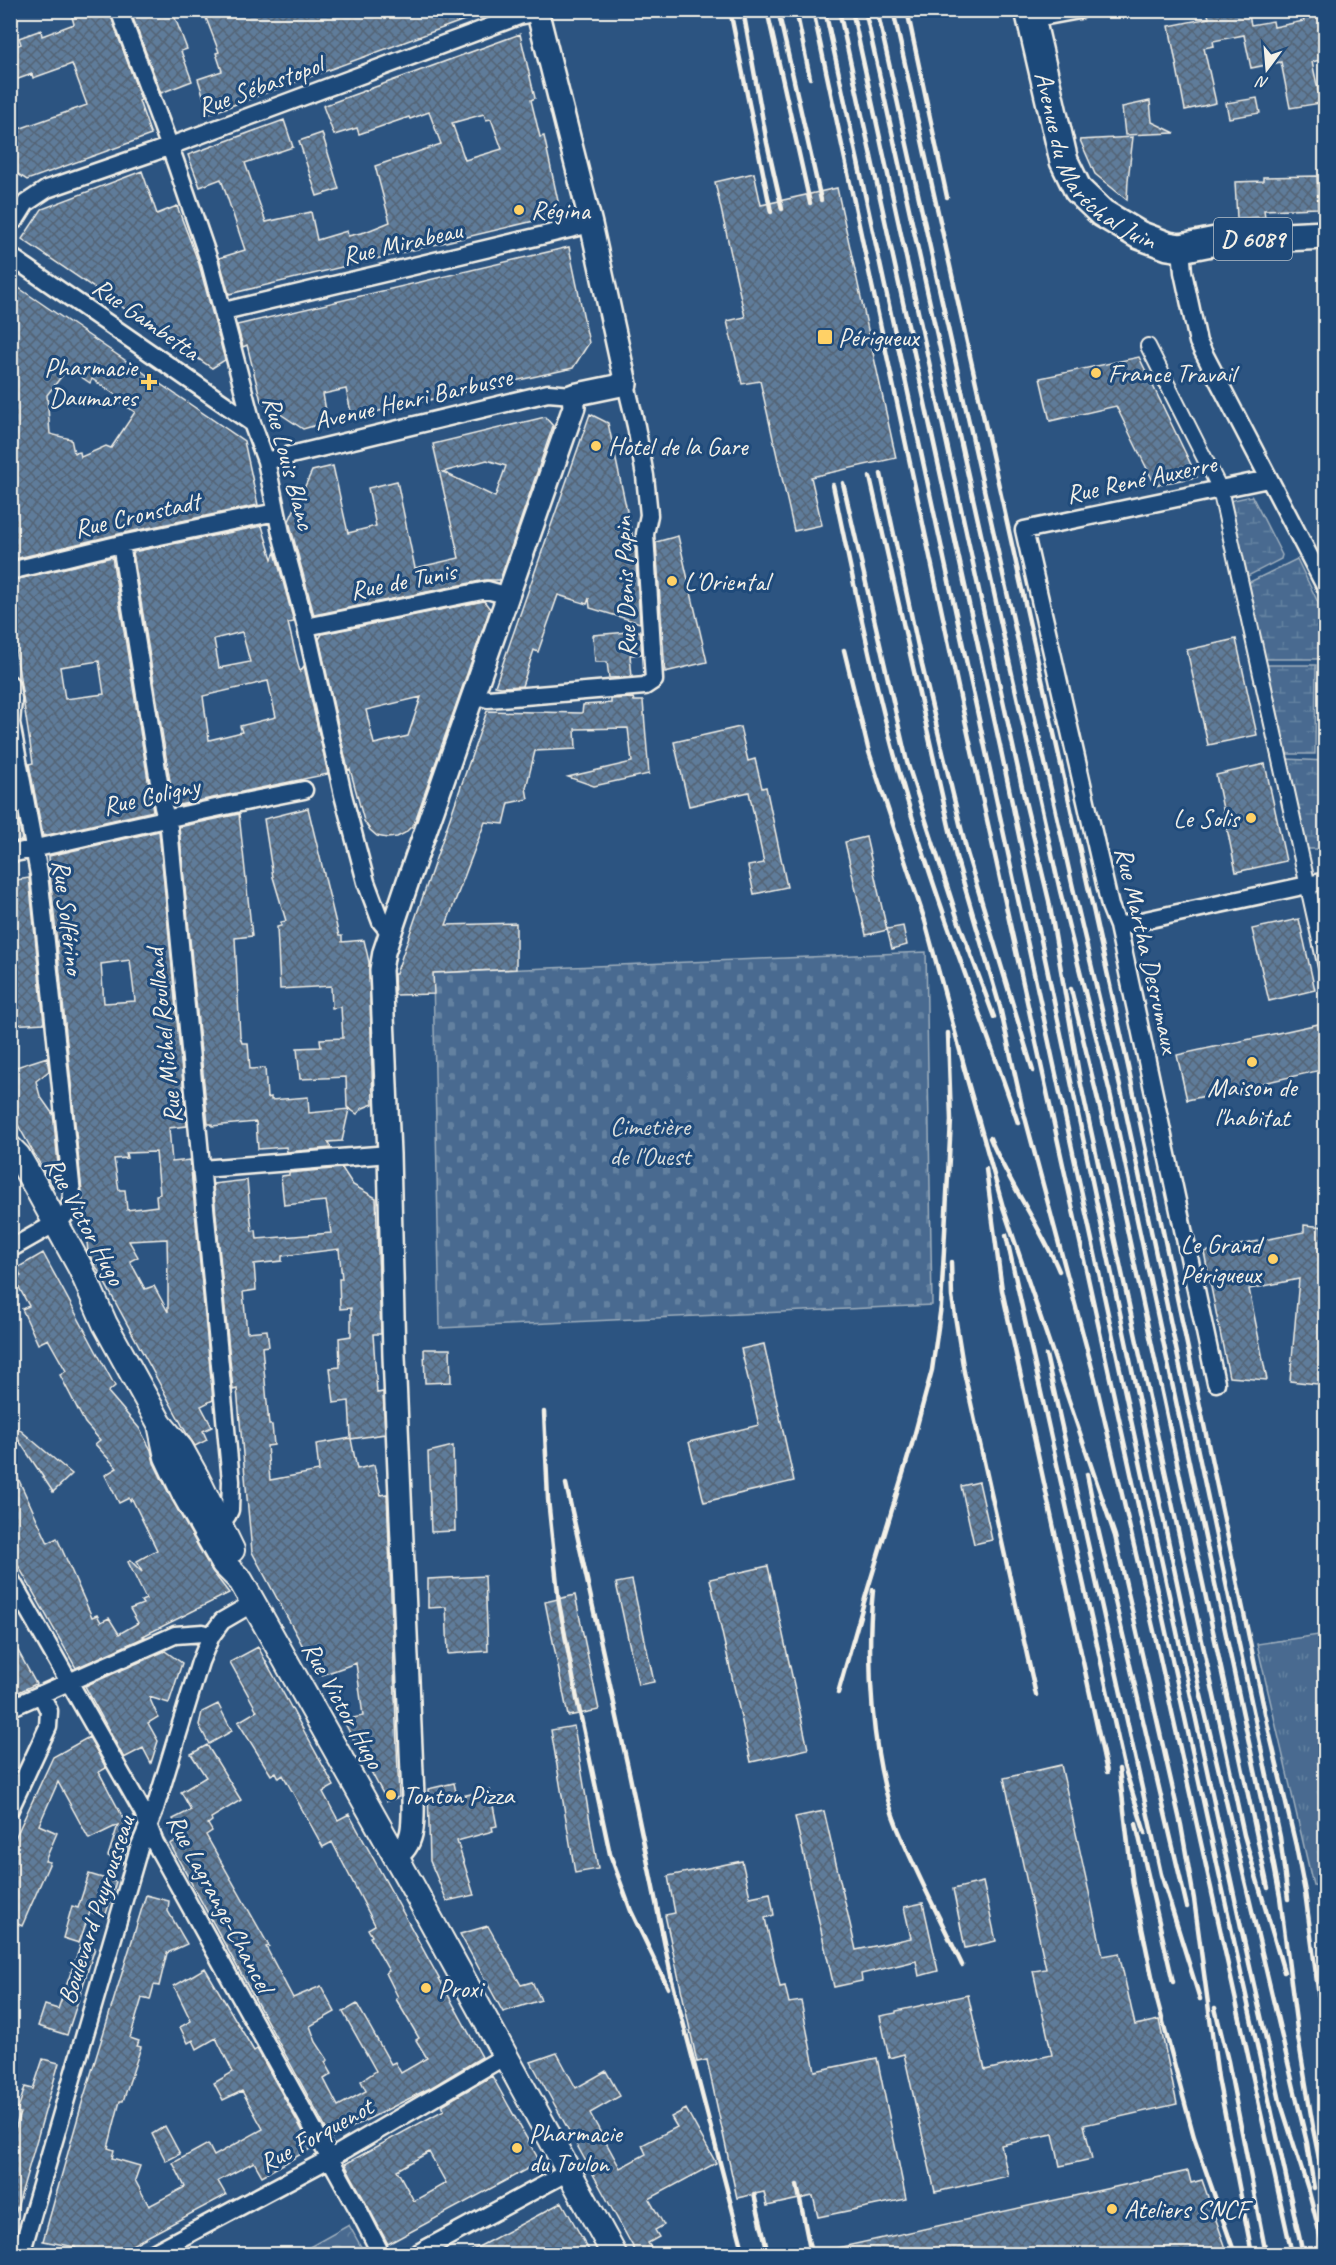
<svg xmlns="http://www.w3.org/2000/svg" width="1336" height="2265" font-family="Caveat,sans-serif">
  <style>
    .grass { fill: url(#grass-tufts); stroke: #9eaebc; stroke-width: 1.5 }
    .wetland { fill: url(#wetland-marsh); stroke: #9eaebc; stroke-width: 1.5 }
    .cemetery { fill: url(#cemetery-stones); stroke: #9eaebc; stroke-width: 1.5 }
    .park { fill: url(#park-crowns); stroke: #9eaebc; stroke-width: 1.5 }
    .building { fill: url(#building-cross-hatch); stroke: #f4f1e8; stroke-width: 1.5; fill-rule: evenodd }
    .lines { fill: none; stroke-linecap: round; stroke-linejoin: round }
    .pedestrian-casing { stroke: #f4f1e8; stroke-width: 18 }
    .minor-casing { stroke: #f4f1e8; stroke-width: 21 }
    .tertiary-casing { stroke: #f4f1e8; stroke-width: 26 }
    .secondary-casing { stroke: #f4f1e8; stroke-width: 28 }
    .primary-casing { stroke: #f4f1e8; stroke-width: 32 }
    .pedestrian { stroke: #1f4a7a; stroke-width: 14 }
    .minor { stroke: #1f4a7a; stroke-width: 16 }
    .tertiary { stroke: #1f4a7a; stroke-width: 21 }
    .secondary { stroke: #1f4a7a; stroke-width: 24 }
    .primary { stroke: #1f4a7a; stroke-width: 27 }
    .rail { stroke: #f4f1e8; stroke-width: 4.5 }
    .poi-dot { fill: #ffd166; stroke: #1f4a7a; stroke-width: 2 }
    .labels { text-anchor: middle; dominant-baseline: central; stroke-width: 6; stroke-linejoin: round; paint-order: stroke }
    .shield { fill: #1f4a7a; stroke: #b4bfc7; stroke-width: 1.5 }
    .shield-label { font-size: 24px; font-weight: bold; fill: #f4f1e8 }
    .street-label { font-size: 26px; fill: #f4f1e8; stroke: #1f4a7a }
    .poi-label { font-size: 26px; fill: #f4f1e8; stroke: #1f4a7a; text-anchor: start }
    .park-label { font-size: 26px; fill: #dadddb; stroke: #1f4a7a }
  </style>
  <defs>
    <pattern id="grass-tufts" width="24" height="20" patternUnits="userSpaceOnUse" patternTransform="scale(1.5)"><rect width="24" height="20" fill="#496b90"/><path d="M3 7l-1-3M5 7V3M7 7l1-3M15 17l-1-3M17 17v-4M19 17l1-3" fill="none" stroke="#6481a0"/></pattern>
    <pattern id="wetland-marsh" width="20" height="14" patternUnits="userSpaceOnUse" patternTransform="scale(1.5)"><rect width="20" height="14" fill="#496b90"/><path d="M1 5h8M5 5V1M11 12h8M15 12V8" fill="none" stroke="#6481a0"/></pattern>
    <pattern id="cemetery-stones" width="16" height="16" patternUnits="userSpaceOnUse" patternTransform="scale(1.5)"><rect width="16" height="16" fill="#496b90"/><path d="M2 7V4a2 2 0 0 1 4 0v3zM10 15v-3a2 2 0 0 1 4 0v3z" fill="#6481a0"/></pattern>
    <pattern id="park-crowns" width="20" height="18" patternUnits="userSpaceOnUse" patternTransform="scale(1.5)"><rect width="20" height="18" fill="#496b90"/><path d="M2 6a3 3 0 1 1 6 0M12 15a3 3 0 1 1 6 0" fill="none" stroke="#6481a0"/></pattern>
    <pattern id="building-cross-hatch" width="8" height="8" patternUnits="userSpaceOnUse" patternTransform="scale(1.5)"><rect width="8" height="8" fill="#5e7b9a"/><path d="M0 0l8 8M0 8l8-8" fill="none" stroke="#556474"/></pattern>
  </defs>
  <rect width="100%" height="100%" fill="#2c5481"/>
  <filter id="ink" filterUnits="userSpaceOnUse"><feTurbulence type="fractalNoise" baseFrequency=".0167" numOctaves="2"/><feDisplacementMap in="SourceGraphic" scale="12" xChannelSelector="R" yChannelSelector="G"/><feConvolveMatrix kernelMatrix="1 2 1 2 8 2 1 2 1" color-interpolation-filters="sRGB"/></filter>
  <g filter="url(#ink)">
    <!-- grass -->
    <path class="grass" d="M1325 1634 1326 1886H1325L1313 1885 1257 1644Z"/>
    <!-- wetland -->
    <path class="wetland" d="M1252 496 1282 555 1281 559 1246 577 1229 501Z
      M1297 559 1325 617V659H1265L1248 583Z
      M1266 665H1316L1315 754H1285Z
      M1286 759 1325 761V849H1307Z"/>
    <!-- cemetery -->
    <path class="cemetery" d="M926 952 932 1305 440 1328 433 973Z"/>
    <!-- park -->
    <path class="park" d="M349 2225 365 2254H297Z"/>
    <!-- building -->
    <path class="building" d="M70 10H109L141 100 139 101 151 135 27 180 10 169V132L87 105 72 64 33 78 32 74 10 82V48L21 44 19 38 41 30 42 36 74 24Z
      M130 10H172L187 49 181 51 192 81 161 93Z
      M203 10H485L486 12 209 114 198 79 222 71 216 53 219 52Z
      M1207 10H1248L1251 25 1273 21 1274 27 1304 21 1303 17 1326 12V48L1318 49 1320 60 1312 62 1321 103 1290 108 1281 62 1251 68 1244 35 1213 41 1214 46 1204 48 1216 103 1185 110 1169 26 1209 18Z
      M520 34 535 98 531 100 540 137 544 136 558 201 559 215 229 294 219 258 245 250 221 179 200 187 188 155 284 120 293 147 245 163 266 222 311 212 317 240 347 231 348 236 365 232 390 222 375 166 441 144 429 112 410 119 409 117 359 134 357 128 334 135 323 106ZM484 114 486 120 491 119 502 149 465 160 452 123Z
      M1257 98 1260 113 1229 118 1226 103Z
      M1150 101 1152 122 1175 133 1125 135 1122 107Z
      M322 133 339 189 317 196 299 141Z
      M1133 137 1128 180 1127 200 1095 174 1080 140Z
      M142 171 157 214 177 206 199 264 225 360 212 368 22 239 42 209Z
      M754 173 761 205 837 188 896 458 811 477 822 525 794 531 760 381 742 384 727 321 745 317 715 182Z
      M1317 176 1318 208 1264 210 1265 217 1237 218 1235 182 1263 181V177Z
      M569 247 589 343 573 368 352 417 346 389 323 394 328 422 303 429 261 401 247 345 243 347 237 325Z
      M10 282 244 441 258 505 119 534 10 560ZM68 368 90 383 92 379 117 396 115 399 135 412 111 448 106 446 81 457 80 452 74 453 71 439 50 434 47 395Z
      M1139 357 1197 477 1155 485 1116 406 1050 421 1040 378Z
      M590 414 608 423 635 548 640 623 590 608 589 598 587 604 558 595 538 652 534 650 522 686 501 687 495 686Z
      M545 417 553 426 500 580H485L314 615 289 521 312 471 333 466 348 533 376 526 368 488 397 481 415 568 459 558 433 444ZM487 460 506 466 495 497 443 472Z
      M262 526 272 559 275 552 294 622 288 623 300 672 304 666 328 774 174 806 133 552ZM242 632 250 662 219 668 214 639ZM268 681 276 717 240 726 242 732 209 740 203 696Z
      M678 536 707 662 665 672 656 542Z
      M112 557 153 811 43 836 29 764 33 763 10 614V581ZM99 661 104 694 65 699 60 667Z
      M484 601 490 609 414 824 405 833 397 837 387 838 377 836 370 830 364 821 350 769 348 770 319 639 322 634ZM421 697 408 736 374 744 366 710Z
      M640 631 642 654 630 655 632 677 609 678 607 662H595L593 635Z
      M1236 639 1257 735 1208 745 1187 650Z
      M633 698 634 701H643L649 774 594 786 568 777 632 762 628 728 575 729 576 749 535 751 526 788 528 799 509 803 504 824 485 822 446 925 516 923V969L433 973 434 994 395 995 394 974H396L487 711 582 713 583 705 611 703V699Z
      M740 727 748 761 755 759 762 788 766 787 787 887 754 894 748 866 764 863 749 792 689 806 674 742Z
      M1265 764 1286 861 1236 872 1216 775Z
      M10 778 22 840 10 843Z
      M308 808 339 936H342V942L364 940 369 962 373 1104 363 1108 357 1114 347 1107 346 1077 300 1079 297 1048 321 1047 320 1039 343 1038 341 1007 332 1008 331 986 280 989 277 927 281 926V922L286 921 273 877 264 819Z
      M239 814 252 936 235 938 240 1037 242 1043H248L250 1069 265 1068 267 1098 271 1097V1100L308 1097 309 1113 349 1109 342 1141 328 1142 331 1148 287 1152 286 1147 258 1149 256 1122 212 1126V1124H208L179 827Z
      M159 831 187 1126 169 1128 172 1162 190 1160 213 1400 201 1406 212 1427 203 1431 207 1440 195 1446 187 1434 88 1252 50 874 49 856ZM130 960 135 1001 104 1003 101 964ZM156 1152 160 1194 156 1195 157 1206 127 1210 125 1190H119L114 1159 127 1158 126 1153ZM167 1239 168 1281V1312L154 1286 145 1289 130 1261 138 1257 129 1241Z
      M866 837 887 930 866 935 845 842Z
      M29 878 44 1023 10 1025V881Z
      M1299 919 1315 990 1269 1001 1252 929Z
      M903 926 907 945 892 949 887 929Z
      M1323 1023 1326 1035V1069L1187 1100 1177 1055Z
      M47 1057 49 1071 36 1081 40 1096 52 1113 53 1112 60 1185 53 1187 10 1111V1069Z
      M342 1168 353 1185 376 1198 381 1334H373L377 1393 383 1392 385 1434 351 1439 357 1469 374 1465 381 1495 387 1494 399 1797 387 1801 343 1720 363 1716 356 1663 319 1676 252 1552 237 1389 233 1390 213 1184 247 1180 252 1231 256 1230 257 1239 331 1233 326 1201 284 1205 281 1176 289 1175V1173ZM339 1249 342 1279H339L340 1309 351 1308V1336L339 1338 340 1367 330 1368 334 1403 349 1401 351 1438 316 1444 319 1471 270 1480 267 1446 274 1445 272 1425H269L262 1347 269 1346 267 1330 247 1332 243 1292 256 1290 254 1264 282 1261V1256Z
      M1304 1225 1326 1227V1385L1290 1381 1299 1279 1249 1289 1267 1380 1229 1377 1204 1252 1304 1232Z
      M43 1253 115 1386 108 1392 139 1428 151 1450 154 1463 172 1500 212 1571 229 1593 143 1636 145 1637 76 1668 10 1551V1461L48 1543 57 1538 92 1617 97 1615 101 1622 109 1618 119 1634 138 1623 130 1609 143 1604 141 1601 146 1599 128 1562 130 1560 142 1572 137 1561 157 1550 132 1499 130 1501 129 1498 119 1503 105 1475 117 1468 95 1444 100 1440 85 1423 60 1375 66 1371 48 1339 38 1344 22 1309 29 1306 15 1280 21 1276 17 1268Z
      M764 1344 794 1481 704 1502 689 1442 759 1425 741 1349Z
      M424 1349H450L451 1382 425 1383Z
      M13 1424 72 1474 53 1492 10 1427Z
      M453 1446 455 1531 431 1532 428 1452Z
      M979 1482 992 1540 974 1544 961 1486Z
      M768 1566 808 1749 751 1762 710 1579Z
      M485 1576 488 1651 448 1654 446 1607 428 1608V1579Z
      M632 1580 654 1682 638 1685 616 1583Z
      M575 1595 599 1710 568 1716 545 1602Z
      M10 1636 36 1684 10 1696Z
      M258 1647 334 1786 323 1792 338 1820 349 1814 482 2057 432 2087 331 2138 170 1844 183 1837 173 1819 191 1810 181 1792 206 1777 191 1754 207 1745 241 1800 211 1818 212 1821 208 1824 212 1831 206 1835 269 1946 266 1947 293 1998 321 1986 335 2012 310 2026 316 2042 328 2060 325 2062 332 2074 324 2079 338 2106 366 2091 361 2081 376 2071 343 2012 357 2004 391 2064 395 2062 401 2073 427 2058 416 2040 419 2038 396 1999 398 1997 386 1973 389 1971 370 1937 372 1936 368 1929 375 1925 332 1842 323 1847 283 1775 279 1778 276 1772 271 1775 238 1722 257 1711 230 1662Z
      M165 1651 182 1663 169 1703 149 1697 158 1717 148 1723 158 1741 151 1763 143 1748 124 1758 85 1686Z
      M218 1704 232 1731 209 1744 199 1725 202 1712Z
      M574 1726 598 1869 575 1873 551 1730Z
      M89 1737 106 1768 99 1772 131 1833 122 1864 108 1856 118 1825 89 1839 58 1782 39 1825 57 1833 45 1861 50 1862 22 1926 10 1920V1849L53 1757Z
      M1061 1765 1103 1956 1119 1953 1135 2025 1159 2020 1177 2104 1084 2125 1092 2159 1060 2166 1053 2134 1001 2145 1008 2176 935 2192 904 2054 889 2058 880 2016 896 2013V2011L968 1995 985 2070 1052 2055 1033 1971 1046 1969 1004 1778Z
      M454 1783 457 1797 490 1790 497 1826 492 1827 493 1831 457 1841 474 1895 447 1901 430 1861 428 1789Z
      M824 1811 856 1950 911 1938 904 1907 923 1903 938 1971 919 1976 916 1961 861 1974 862 1981 834 1987 795 1817Z
      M742 1861 750 1897 770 1893 774 1915 765 1918 780 1987 785 1986 789 2003 801 2001 815 2071 877 2058 906 2199 818 2217 813 2196 767 2206 764 2192 737 2198 707 2060 697 2062 665 1915 675 1913 668 1876Z
      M89 1874 116 1882 105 1917 90 1912 79 1943 63 1938 72 1906 78 1908Z
      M983 1882 996 1941 965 1948 953 1889Z
      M146 1895 169 1901 168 1911 187 1944 167 1953 159 1986 154 1985 150 2000 142 1998 130 2038 139 2041 137 2046 141 2047 123 2101H120L108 2148 114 2150 112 2158 140 2166 135 2180 149 2206 185 2187 173 2163 208 2144 214 2156 263 2129 242 2091 223 2100 214 2083 233 2072 216 2038 197 2049 193 2040 188 2043 180 2027 191 2021 174 1986 205 1968 254 2051 257 2049 312 2148 262 2176 254 2162 218 2181 226 2195 115 2254H79L75 2247 43 2241 82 2103Z
      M488 1926 521 1985 532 1982 541 2000 503 2012 460 1934Z
      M81 1944 95 1948 67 2035 38 2026 45 2005 58 2009Z
      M557 2053 576 2088 606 2071 620 2096 590 2113 620 2168 646 2154 642 2145 677 2127 671 2117 686 2109 716 2163 649 2199 664 2225 655 2230 659 2237 648 2243 655 2254H637L531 2062Z
      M43 2059 59 2063 15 2215 10 2214V2146L20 2113 17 2112 25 2087 33 2089Z
      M492 2076 540 2162 388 2244 345 2164 444 2110 442 2105ZM429 2152 446 2183 414 2201 397 2170Z
      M165 2126 180 2154 166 2161 152 2134Z
      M1188 2171 1191 2183 1202 2180 1228 2254H838L837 2248Z
      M562 2202 591 2254H465L544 2212Z"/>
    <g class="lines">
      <defs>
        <path id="pedestrian" d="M1148 346 1220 489 1326 968"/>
        <path id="minor" d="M119 10 175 161 210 263 252 423 266 461 281 533 306 627 343 795 366 882 381 922 386 928 391 931
          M1031 19 1079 10
          M10 223 16 219 26 203 47 189 154 152 519 16 537 12
          M1181 248 1183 272 1198 342 1326 588
          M10 256 252 423
          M224 311 591 224
          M266 461 548 393 573 395
          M121 544 163 807 169 828 231 1481 230 1510 227 1516 211 1523
          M10 571 121 544 276 512
          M306 627 487 590 509 596
          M10 684 13 699 11 723 39 874 72 1194 70 1209 61 1220 10 1249
          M474 695 488 699 645 686 654 680 645 534 649 515 645 476 636 426 626 384
          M10 854C108 832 205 809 304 790
          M1118 926 1326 881
          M202 1169 389 1154
          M1216 1383 1118 926 1110 906 1024 530 1268 479
          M10 1578 143 1812 155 1843 360 2213 381 2254
          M10 1708 175 1635 203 1633 211 1636
          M10 1809 48 1727 49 1711 41 1694
          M21 2254 139 1848 154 1812 200 1662 211 1636 222 1621 253 1603
          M151 2254 329 2159 505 2056
          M416 2254 570 2171"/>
        <path id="tertiary" d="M396 1856C416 1844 413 1817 413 1796L394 1356 389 1154 381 970 384 952 409 878 574 407 573 395 626 384 591 224 537 10"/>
        <path id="secondary" d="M10 1148 18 1156 36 1187 80 1267 105 1324 160 1424 181 1449 197 1478 232 1550
          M160 1424 167 1457 184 1493 224 1564 241 1581 410 1882 614 2254"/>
        <g id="primary">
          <path id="s1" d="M1029 10 1064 161 1078 190 1102 213 1139 235 1168 246 1181 248 1221 240 1326 235"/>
        </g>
      </defs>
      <!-- pedestrian casing -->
      <use href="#pedestrian" class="pedestrian-casing"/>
      <!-- minor casing -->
      <use href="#minor" class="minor-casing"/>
      <!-- tertiary casing -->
      <use href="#tertiary" class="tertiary-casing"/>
      <!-- secondary casing -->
      <use href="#secondary" class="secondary-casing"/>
      <!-- primary casing -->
      <use href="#primary" class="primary-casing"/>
      <!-- pedestrian -->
      <use href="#pedestrian" class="pedestrian"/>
      <!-- minor -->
      <use href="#minor" class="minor"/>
      <!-- tertiary -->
      <use href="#tertiary" class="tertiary"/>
      <!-- secondary -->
      <use href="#secondary" class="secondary"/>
      <!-- primary -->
      <use href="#primary" class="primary"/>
      <!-- rail -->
      <path class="rail" d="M730 10 771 212
        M743 10 767 143 782 209
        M767 10 810 203
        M778 10 821 200
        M796 10 810 78
        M813 10C972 759 1135 1508 1303 2254
        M825 10 1241 1927 1280 2101 1309 2192 1325 2254
        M839 10 1000 746 1200 1691 1307 2143 1314 2188
        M852 10 1025 801 1049 901 1080 1080 1216 1705 1244 1835 1284 1972
        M865 10 1060 891 1110 1093 1263 1808 1280 1897 1298 2037 1313 2127
        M877 10 1073 888 1123 1099 1280 1837 1288 1899
        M893 10 1128 1066 1268 1727 1296 1846 1305 1892 1326 2049
        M907 10 947 197
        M881 474 922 665 967 853 1033 1071
        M870 477 956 857 1000 1007 1022 1106 1095 1379 1156 1640 1292 2254
        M843 483 907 762 958 920 994 1017
        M833 485C855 589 876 694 906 796 938 907 981 1014 1018 1123
        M844 650 869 752 925 921 966 1073
        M1071 989 1111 1154 1268 1888
        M963 1065 1003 1207 1115 1536 1181 1825 1194 1899 1218 2078 1252 2254
        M990 1138C1009 1184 1040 1225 1059 1271
        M986 1169 1002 1290 1107 1772
        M1006 1235 1124 1766 1145 1833
        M951 1262 952 1297 964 1372 1036 1695
        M1046 1355 1161 1874 1200 1999
        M544 1412 548 1499 559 1603 577 1699 610 1854 631 1911 668 1988
        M1087 1474 1098 1529 1187 1907
        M566 1484 629 1772 672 1980 744 2254
        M873 1590C866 1659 871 1763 898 1829 917 1875 941 1920 962 1965
        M838 1693 866 1595 912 1444 932 1370 941 1306 951 1120 948 1033
        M1119 1769 1133 1885 1157 2000 1194 2137 1235 2254
        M1136 1824 1173 1982
        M1215 2008 1228 2061 1266 2254
        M1311 2119 1326 2193
        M797 2185 811 2254
        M754 2194 768 2254"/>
    </g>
  </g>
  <!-- markers -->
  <g class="poi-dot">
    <circle cx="519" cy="210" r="6"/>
    <rect x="817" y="329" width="16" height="16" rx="3"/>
    <circle cx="1096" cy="373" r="6"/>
    <path d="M146 373h6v6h6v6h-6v6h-6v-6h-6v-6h6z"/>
    <circle cx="596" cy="446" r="6"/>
    <circle cx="672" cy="581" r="6"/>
    <circle cx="1251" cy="818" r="6"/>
    <circle cx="1252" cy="1062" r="6"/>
    <circle cx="1273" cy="1259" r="6"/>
    <circle cx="391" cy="1795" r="6"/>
    <circle cx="426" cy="1988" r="6"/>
    <circle cx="517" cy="2148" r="6"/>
    <circle cx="1112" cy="2209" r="6"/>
  </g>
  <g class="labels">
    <!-- shield labels -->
    <rect class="shield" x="1214" y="218" width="78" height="42" rx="4.5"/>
    <g class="shield-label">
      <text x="1253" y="239">D 6089</text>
    </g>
    <!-- street labels -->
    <g class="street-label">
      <text transform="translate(260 86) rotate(-20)">Rue Sébastopol</text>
      <text stroke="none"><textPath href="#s1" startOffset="172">Avenue du Maréchal Juin</textPath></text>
      <text transform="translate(402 243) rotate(-13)">Rue Mirabeau</text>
      <text transform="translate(146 319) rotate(35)">Rue Gambetta</text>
      <text transform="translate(413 399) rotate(-13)">Avenue Henri Barbusse</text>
      <text transform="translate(289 463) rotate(75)">Rue Louis Blanc</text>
      <text transform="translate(1141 479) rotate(-12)">Rue René Auxerre</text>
      <text transform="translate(137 515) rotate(-13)">Rue Cronstadt</text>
      <text transform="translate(403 581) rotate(-11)">Rue de Tunis</text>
      <text transform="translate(625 587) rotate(-92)">Rue Denis Papin</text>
      <text transform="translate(151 796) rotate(-13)">Rue Coligny</text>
      <text transform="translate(68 917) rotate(83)">Rue Solférino</text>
      <text transform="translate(1147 950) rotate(77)">Rue Martha Desrumaux</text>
      <text transform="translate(164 1036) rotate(-96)">Rue Michel Roulland</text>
      <text transform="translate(85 1221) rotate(62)">Rue Victor Hugo</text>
      <text transform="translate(343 1705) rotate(61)">Rue Victor Hugo</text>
      <text transform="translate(220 1903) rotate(62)">Rue Lagrange-Chancel</text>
      <text transform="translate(96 1910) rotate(-72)">Boulevard Puyrousseau</text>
      <text transform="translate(316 2135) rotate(-29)">Rue Forquenot</text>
    </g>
    <!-- poi labels -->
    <g class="poi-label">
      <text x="531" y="210">Régina</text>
      <text x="838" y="337">Périgueux</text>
      <text x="137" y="367" text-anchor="end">Pharmacie<tspan x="137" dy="30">Daumares</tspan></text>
      <text x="1108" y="373">France Travail</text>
      <text x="608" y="446">Hotel de la Gare</text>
      <text x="684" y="581">L'Oriental</text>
      <text x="1239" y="818" text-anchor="end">Le Solis</text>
      <text x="1252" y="1087" text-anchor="middle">Maison de<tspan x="1252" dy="30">l'habitat</tspan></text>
      <text x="1261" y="1244" text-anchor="end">Le Grand<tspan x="1261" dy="30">Périgueux</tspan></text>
      <text x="403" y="1795">Tonton Pizza</text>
      <text x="438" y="1988">Proxi</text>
      <text x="529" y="2133">Pharmacie<tspan x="529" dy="30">du Toulon</tspan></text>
      <text x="1124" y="2209">Ateliers SNCF</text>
    </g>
    <!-- park labels -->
    <g class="park-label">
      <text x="650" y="1126">Cimetière<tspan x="650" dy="30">de l'Ouest</tspan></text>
    </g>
  </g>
  <!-- margin -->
  <rect width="1336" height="2265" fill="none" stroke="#1f4a7a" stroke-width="36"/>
  <rect x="18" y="18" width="1300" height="2229" fill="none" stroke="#f4f1e8" stroke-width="2" filter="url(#ink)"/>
  <!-- north arrow -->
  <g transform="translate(1267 69) rotate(196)" stroke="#1f4a7a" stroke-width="4.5" paint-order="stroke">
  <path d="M0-4.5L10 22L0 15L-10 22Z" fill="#f4f1e8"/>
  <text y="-9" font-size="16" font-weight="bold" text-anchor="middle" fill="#f4f1e8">N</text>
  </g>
</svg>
